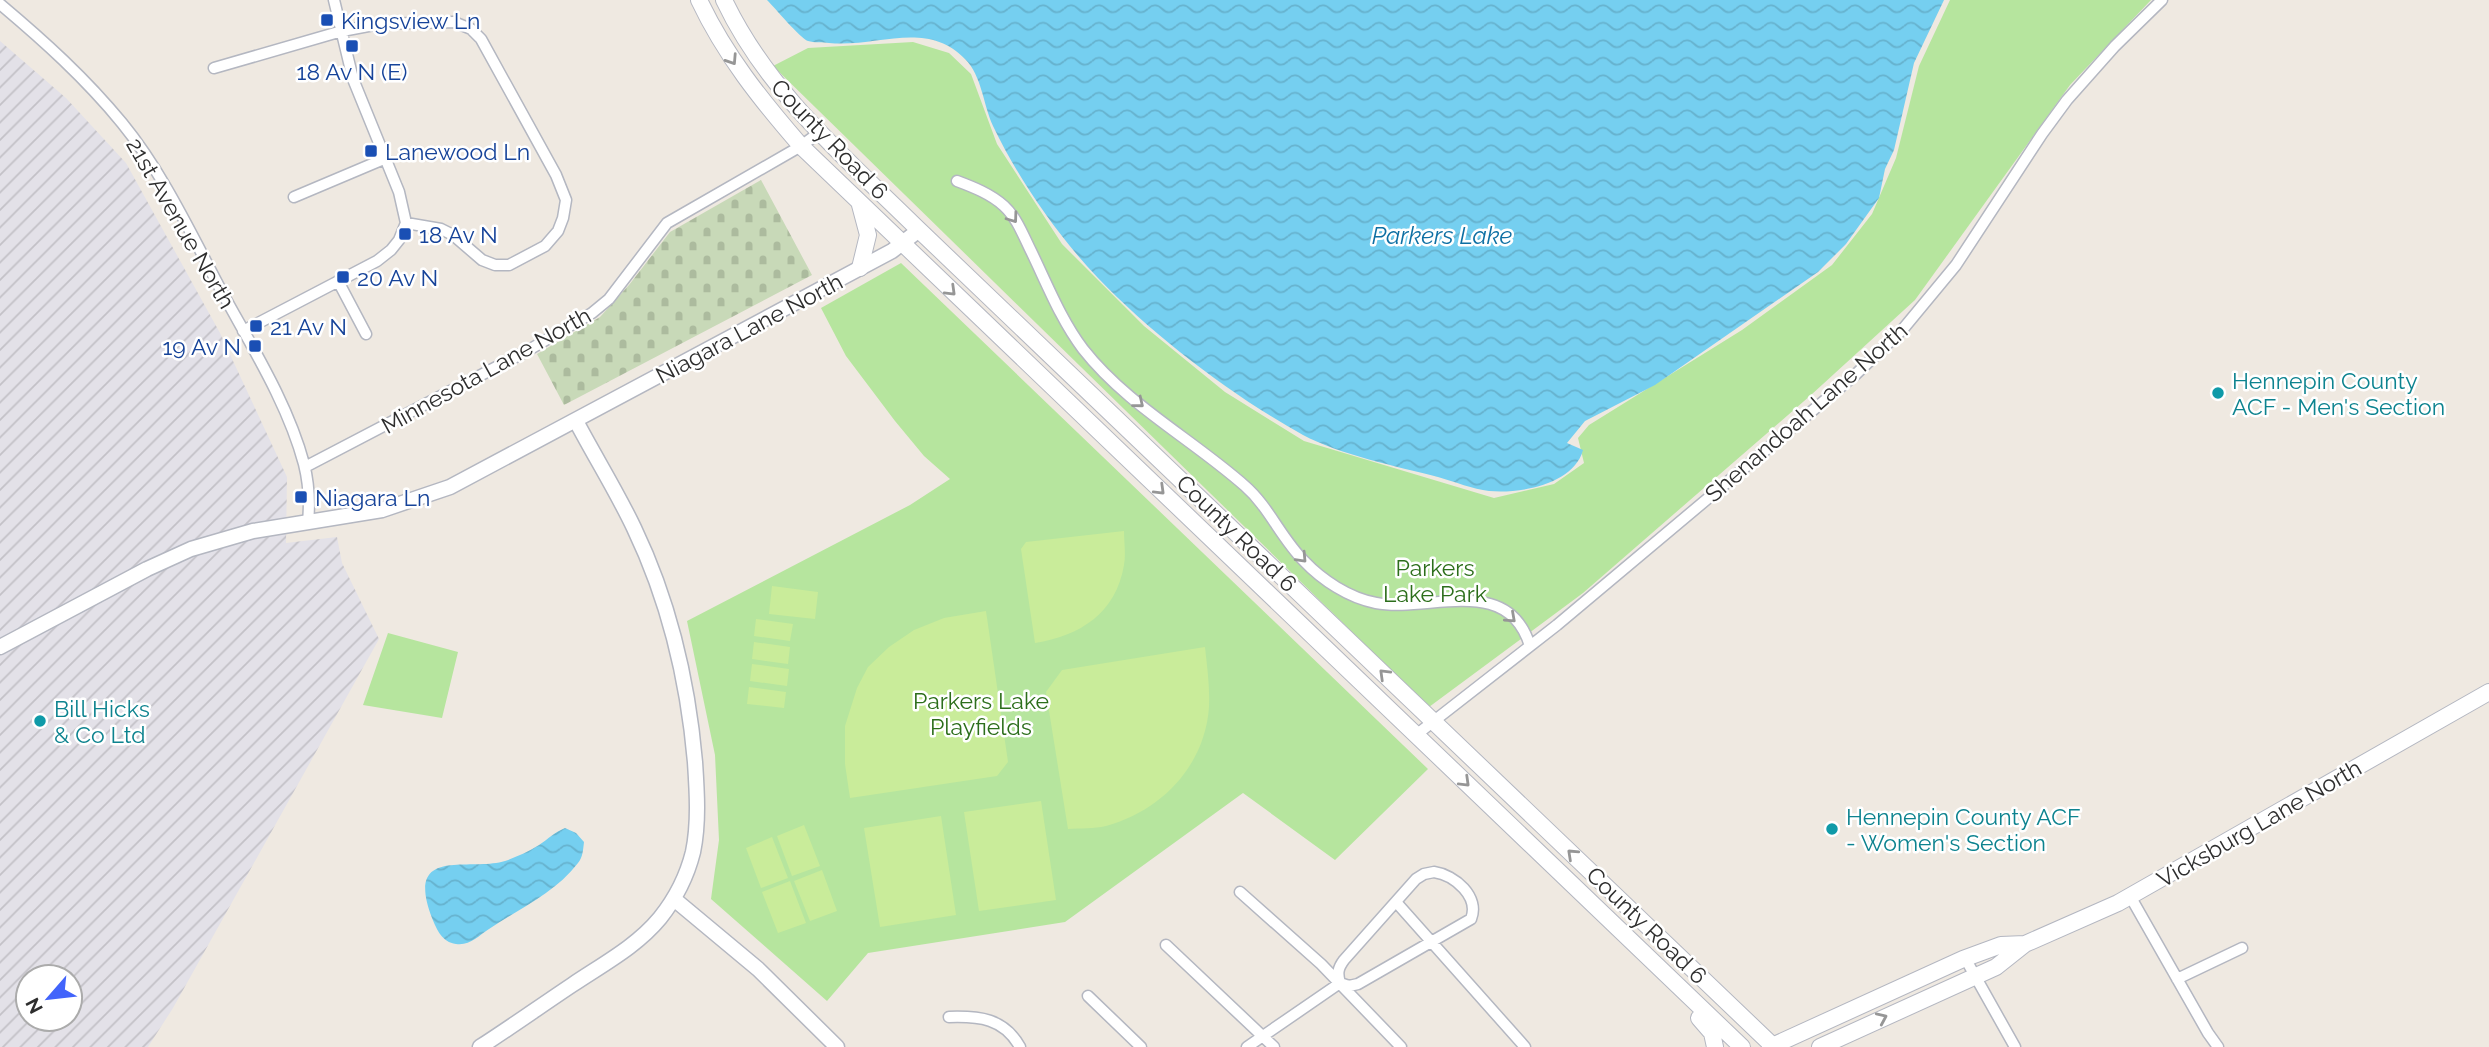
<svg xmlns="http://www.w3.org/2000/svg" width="2489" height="1047" font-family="Raleway,sans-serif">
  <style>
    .industrial { fill: url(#industrial-furrows); fill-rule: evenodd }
    .grass { fill: #b6e59e }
    .cemetery { fill: url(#cemetery-stones) }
    .pitch { fill: #c9ec9a }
    .water { fill: url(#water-waves) }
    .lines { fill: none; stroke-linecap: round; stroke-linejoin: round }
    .minor-casing { stroke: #b4b7c1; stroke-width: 13 }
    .tertiary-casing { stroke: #b4b7c1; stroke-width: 17 }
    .secondary-casing { stroke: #b4b7c1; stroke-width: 18 }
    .minor { stroke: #fff; stroke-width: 10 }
    .tertiary { stroke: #fff; stroke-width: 14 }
    .secondary { stroke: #fff; stroke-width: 16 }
    .oneway { stroke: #969696 }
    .transit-dot { fill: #1a4fb4; stroke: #fff; stroke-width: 2.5 }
    .culture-dot { fill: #0f9aa8; stroke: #fff; stroke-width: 2.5 }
    .labels { text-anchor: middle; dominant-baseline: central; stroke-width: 5; stroke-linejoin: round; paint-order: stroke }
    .transit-label { font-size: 23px; fill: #164399; stroke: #fff; text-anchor: start }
    .street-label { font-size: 23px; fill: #2e2e2e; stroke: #fff }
    .culture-label { font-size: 23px; fill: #0d838f; stroke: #fff; text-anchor: start }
    .park-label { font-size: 23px; fill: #2c6e1b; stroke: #fff }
    .water-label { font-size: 24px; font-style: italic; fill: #0d6fa3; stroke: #fff }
  </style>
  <defs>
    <pattern id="industrial-furrows" width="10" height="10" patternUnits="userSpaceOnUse" patternTransform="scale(1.75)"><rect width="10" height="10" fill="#e3e1e8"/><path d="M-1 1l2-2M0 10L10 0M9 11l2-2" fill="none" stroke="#c3c1c7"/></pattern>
    <pattern id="cemetery-stones" width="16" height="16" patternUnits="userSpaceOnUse" patternTransform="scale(1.75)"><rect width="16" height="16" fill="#c8d9b8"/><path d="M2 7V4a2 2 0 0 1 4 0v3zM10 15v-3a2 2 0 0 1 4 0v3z" fill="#acbb9e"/></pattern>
    <pattern id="water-waves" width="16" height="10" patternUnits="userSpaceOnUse" patternTransform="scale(1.75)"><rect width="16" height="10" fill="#75cff0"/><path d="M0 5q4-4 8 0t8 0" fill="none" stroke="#66b2ce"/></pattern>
  </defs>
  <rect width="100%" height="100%" fill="#efe9e1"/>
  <!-- industrial -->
  <path class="industrial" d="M0 41 66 98 126 163 220 333 287 477 286 543 337 537 342 563 379 639 173 1008 148 1047H0ZM28 977H70V1019H28Z"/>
  <!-- grass -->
  <path class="grass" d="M1950 0H2151L2070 85 1915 300 1811 395 1583 593 1429 707 773 66 808 48 913 42 949 53 971 74 997 144 1062 244 1144 326 1225 392 1304 441 1494 498 1554 484 1584 463 1578 438 1589 425 1742 330 1832 265 1872 214 1896 158 1919 66Z
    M901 263 1428 769 1335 860 1243 793 1065 922 868 953 827 1001 711 899 719 840 715 755 687 621 910 505 950 479 924 456 895 421 846 356 821 308Z
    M388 633 458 652 442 718 363 705Z"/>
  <!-- cemetery -->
  <path class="cemetery" d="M761 180 812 275 564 405 537 354 600 317 629 285 670 232Z"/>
  <!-- pitch -->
  <path class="pitch" d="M1124 531C1124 542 1126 554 1124 565 1116 613 1080 636 1035 643L1021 549 1026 542Z
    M772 586 818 592 815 619 769 614Z
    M986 611 1008 762 997 776 850 798 845 764V726L857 688 868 667 889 647 914 630 944 618Z
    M756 619 793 624 790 641 754 636Z
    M754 642 790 647 788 664 752 659Z
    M1205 647C1207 667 1210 686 1209 707 1205 766 1161 811 1106 826 1094 829 1080 828 1068 829L1046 692 1062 670Z
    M752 664 789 669 787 686 750 681Z
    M749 687 786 692 784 708 747 704Z
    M1041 801 1056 900 979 911 964 812Z
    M941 816 956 915 880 927 864 828Z
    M804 825 820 866 792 876 777 836Z
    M772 837 788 878 761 888 746 848Z
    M822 870 837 911 810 921 794 881Z
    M790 881 806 923 778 933 762 892Z"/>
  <!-- water -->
  <path class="water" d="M767 0H1944L1914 63 1894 150 1885 169 1879 198 1846 244 1818 272 1655 385 1585 421 1567 443 1583 450C1574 484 1521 494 1489 491 1473 489 1455 482 1438 477 1399 467 1338 454 1303 435 1231 395 1155 337 1098 278 1057 235 1019 180 993 126 983 104 982 76 965 59 927 19 876 48 829 43 823 42 814 43 808 41 800 38 775 8 767 0Z
    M565 828 576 833 584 842C583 850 583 857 578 863 555 893 519 909 489 929 478 936 470 946 456 944 442 942 437 930 432 918 404 845 469 872 505 861 516 857 528 852 539 845 548 839 555 832 565 828Z"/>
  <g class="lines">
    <defs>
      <path id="minor" d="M0 4C44 41 85 78 122 123 163 173 191 234 222 292 252 347 288 404 304 464 309 484 310 502 308 522
        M214 68 342 31 379 24 454 22 471 29 481 39 556 175 566 200 563 218 558 231 545 246 509 265H495L482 260 453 235 441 229 406 223
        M957 181C973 187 991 194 1004 206 1017 218 1023 235 1031 251 1047 284 1061 320 1083 349 1127 405 1192 439 1245 486 1269 507 1281 538 1304 561 1322 580 1349 598 1376 603 1429 613 1508 573 1530 646
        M294 197 384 159
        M338 281 366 334
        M243 331 377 261 391 250 399 240 406 223 399 192 353 79 334 0
        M305 467 527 351 592 313 609 299 667 223 801 146 820 132
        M1416 735 1557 625 1855 375 1903 329 1956 265 2042 134 2067 100 2115 46 2162 0
        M1434 872C1455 875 1480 897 1471 919L1358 984 1349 986 1340 983C1337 973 1338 968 1344 960L1416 879 1424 874Z
        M1240 892 1321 964 1401 1047
        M2130 896 2208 1033 2218 1047
        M1396 902 1525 1047
        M1166 945 1274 1047
        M1965 958 2015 1047
        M2177 979 2242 948
        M1088 996 1141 1047
        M949 1017C979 1016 1004 1018 1020 1047
        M1247 1047 1340 983"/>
      <path id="tertiary" d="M0 647 147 569 191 549 253 531 382 510 450 487 892 251 919 230
        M674 899 758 969 837 1047
        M480 1047C511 1027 542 1005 572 985 603 964 636 947 660 918 676 898 687 876 693 852 699 823 697 792 695 762 688 682 669 601 634 528 617 492 595 457 576 421"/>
      <path id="secondary" d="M699 0C725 55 761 100 801 146L1742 1047
        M724 0C768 93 847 159 919 230L1774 1047
        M860 205 868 235 860 268
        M1699 1018 1712 1033 1715 1047
        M1770 1047 1963 959 2001 945 2025 944
        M1820 1047 1996 967 2025 944 2118 903 2489 692"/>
    </defs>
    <!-- minor casing -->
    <use href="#minor" class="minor-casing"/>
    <!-- tertiary casing -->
    <use href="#tertiary" class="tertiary-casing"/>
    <!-- secondary casing -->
    <use href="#secondary" class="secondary-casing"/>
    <!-- minor -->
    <use href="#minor" class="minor"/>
    <!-- tertiary -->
    <use href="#tertiary" class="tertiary"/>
    <!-- secondary -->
    <use href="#secondary" class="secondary"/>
  </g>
  <!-- one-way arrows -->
  <defs><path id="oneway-chevron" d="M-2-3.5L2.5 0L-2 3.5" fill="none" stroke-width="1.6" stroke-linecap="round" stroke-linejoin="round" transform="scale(1.75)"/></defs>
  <g class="oneway">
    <use href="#oneway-chevron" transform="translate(732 60) rotate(57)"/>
    <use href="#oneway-chevron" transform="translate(1013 218) rotate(54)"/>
    <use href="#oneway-chevron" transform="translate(951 291) rotate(44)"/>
    <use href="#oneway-chevron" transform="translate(1139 403) rotate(39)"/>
    <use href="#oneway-chevron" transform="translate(1160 490) rotate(44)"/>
    <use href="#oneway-chevron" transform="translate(1302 558) rotate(47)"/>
    <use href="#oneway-chevron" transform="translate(1511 618) rotate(42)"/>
    <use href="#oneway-chevron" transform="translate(1384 674) rotate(-136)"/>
    <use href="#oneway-chevron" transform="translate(1465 782) rotate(44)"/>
    <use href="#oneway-chevron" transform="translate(1572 854) rotate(-137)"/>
    <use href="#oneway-chevron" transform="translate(1882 1018) rotate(-24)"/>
  </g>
  <!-- markers -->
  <g class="transit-dot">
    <rect x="320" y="13" width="14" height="14" rx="3.5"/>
    <rect x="345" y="39" width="14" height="14" rx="3.5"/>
    <rect x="364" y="144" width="14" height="14" rx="3.5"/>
    <rect x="398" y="227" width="14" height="14" rx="3.5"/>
    <rect x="336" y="270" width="14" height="14" rx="3.5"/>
    <rect x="249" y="319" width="14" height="14" rx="3.5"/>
    <rect x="248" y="339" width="14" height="14" rx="3.5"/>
    <rect x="294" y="490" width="14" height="14" rx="3.5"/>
  </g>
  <g class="culture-dot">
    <circle cx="2218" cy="393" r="7"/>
    <circle cx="40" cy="721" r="7"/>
    <circle cx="1832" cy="829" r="7"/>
  </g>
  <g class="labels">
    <!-- transit labels -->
    <g class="transit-label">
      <text x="341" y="20">Kingsview Ln</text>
      <text x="352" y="71" text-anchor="middle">18 Av N (E)</text>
      <text x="385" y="151">Lanewood Ln</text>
      <text x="419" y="234">18 Av N</text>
      <text x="357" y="277">20 Av N</text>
      <text x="270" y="326">21 Av N</text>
      <text x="241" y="346" text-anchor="end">19 Av N</text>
      <text x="315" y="497">Niagara Ln</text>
    </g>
    <!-- street labels -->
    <g class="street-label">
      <text transform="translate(830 139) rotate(46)">County Road 6</text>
      <text transform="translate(181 223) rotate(60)">21st Avenue North</text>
      <text transform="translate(749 328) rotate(-28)">Niagara Lane North</text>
      <text transform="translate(486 370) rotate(-29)">Minnesota Lane North</text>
      <text transform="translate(1806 412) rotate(-41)">Shenandoah Lane North</text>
      <text transform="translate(1237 533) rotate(44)">County Road 6</text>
      <text transform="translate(2259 823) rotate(-30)">Vicksburg Lane North</text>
      <text transform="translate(1647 925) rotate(44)">County Road 6</text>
    </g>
    <!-- culture labels -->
    <g class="culture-label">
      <text x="2232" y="380">Hennepin County<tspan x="2232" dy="26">ACF - Men's Section</tspan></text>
      <text x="54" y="708">Bill Hicks<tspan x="54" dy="26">&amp; Co Ltd</tspan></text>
      <text x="1846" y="816">Hennepin County ACF<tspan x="1846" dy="26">- Women's Section</tspan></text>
    </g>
    <!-- park labels -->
    <g class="park-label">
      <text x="1435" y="567">Parkers<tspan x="1435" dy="26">Lake Park</tspan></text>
      <text x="981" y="700">Parkers Lake<tspan x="981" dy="26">Playfields</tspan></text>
    </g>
    <!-- water labels -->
    <g class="water-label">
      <text x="1442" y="235">Parkers Lake</text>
    </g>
  </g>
  <!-- north arrow -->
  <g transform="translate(49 998) rotate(242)"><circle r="33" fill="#ffffff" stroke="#ababab" stroke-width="2"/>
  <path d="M0-5L12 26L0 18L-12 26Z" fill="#4264fb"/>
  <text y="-10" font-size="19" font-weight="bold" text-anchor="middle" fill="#2e2e2e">N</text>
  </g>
</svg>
